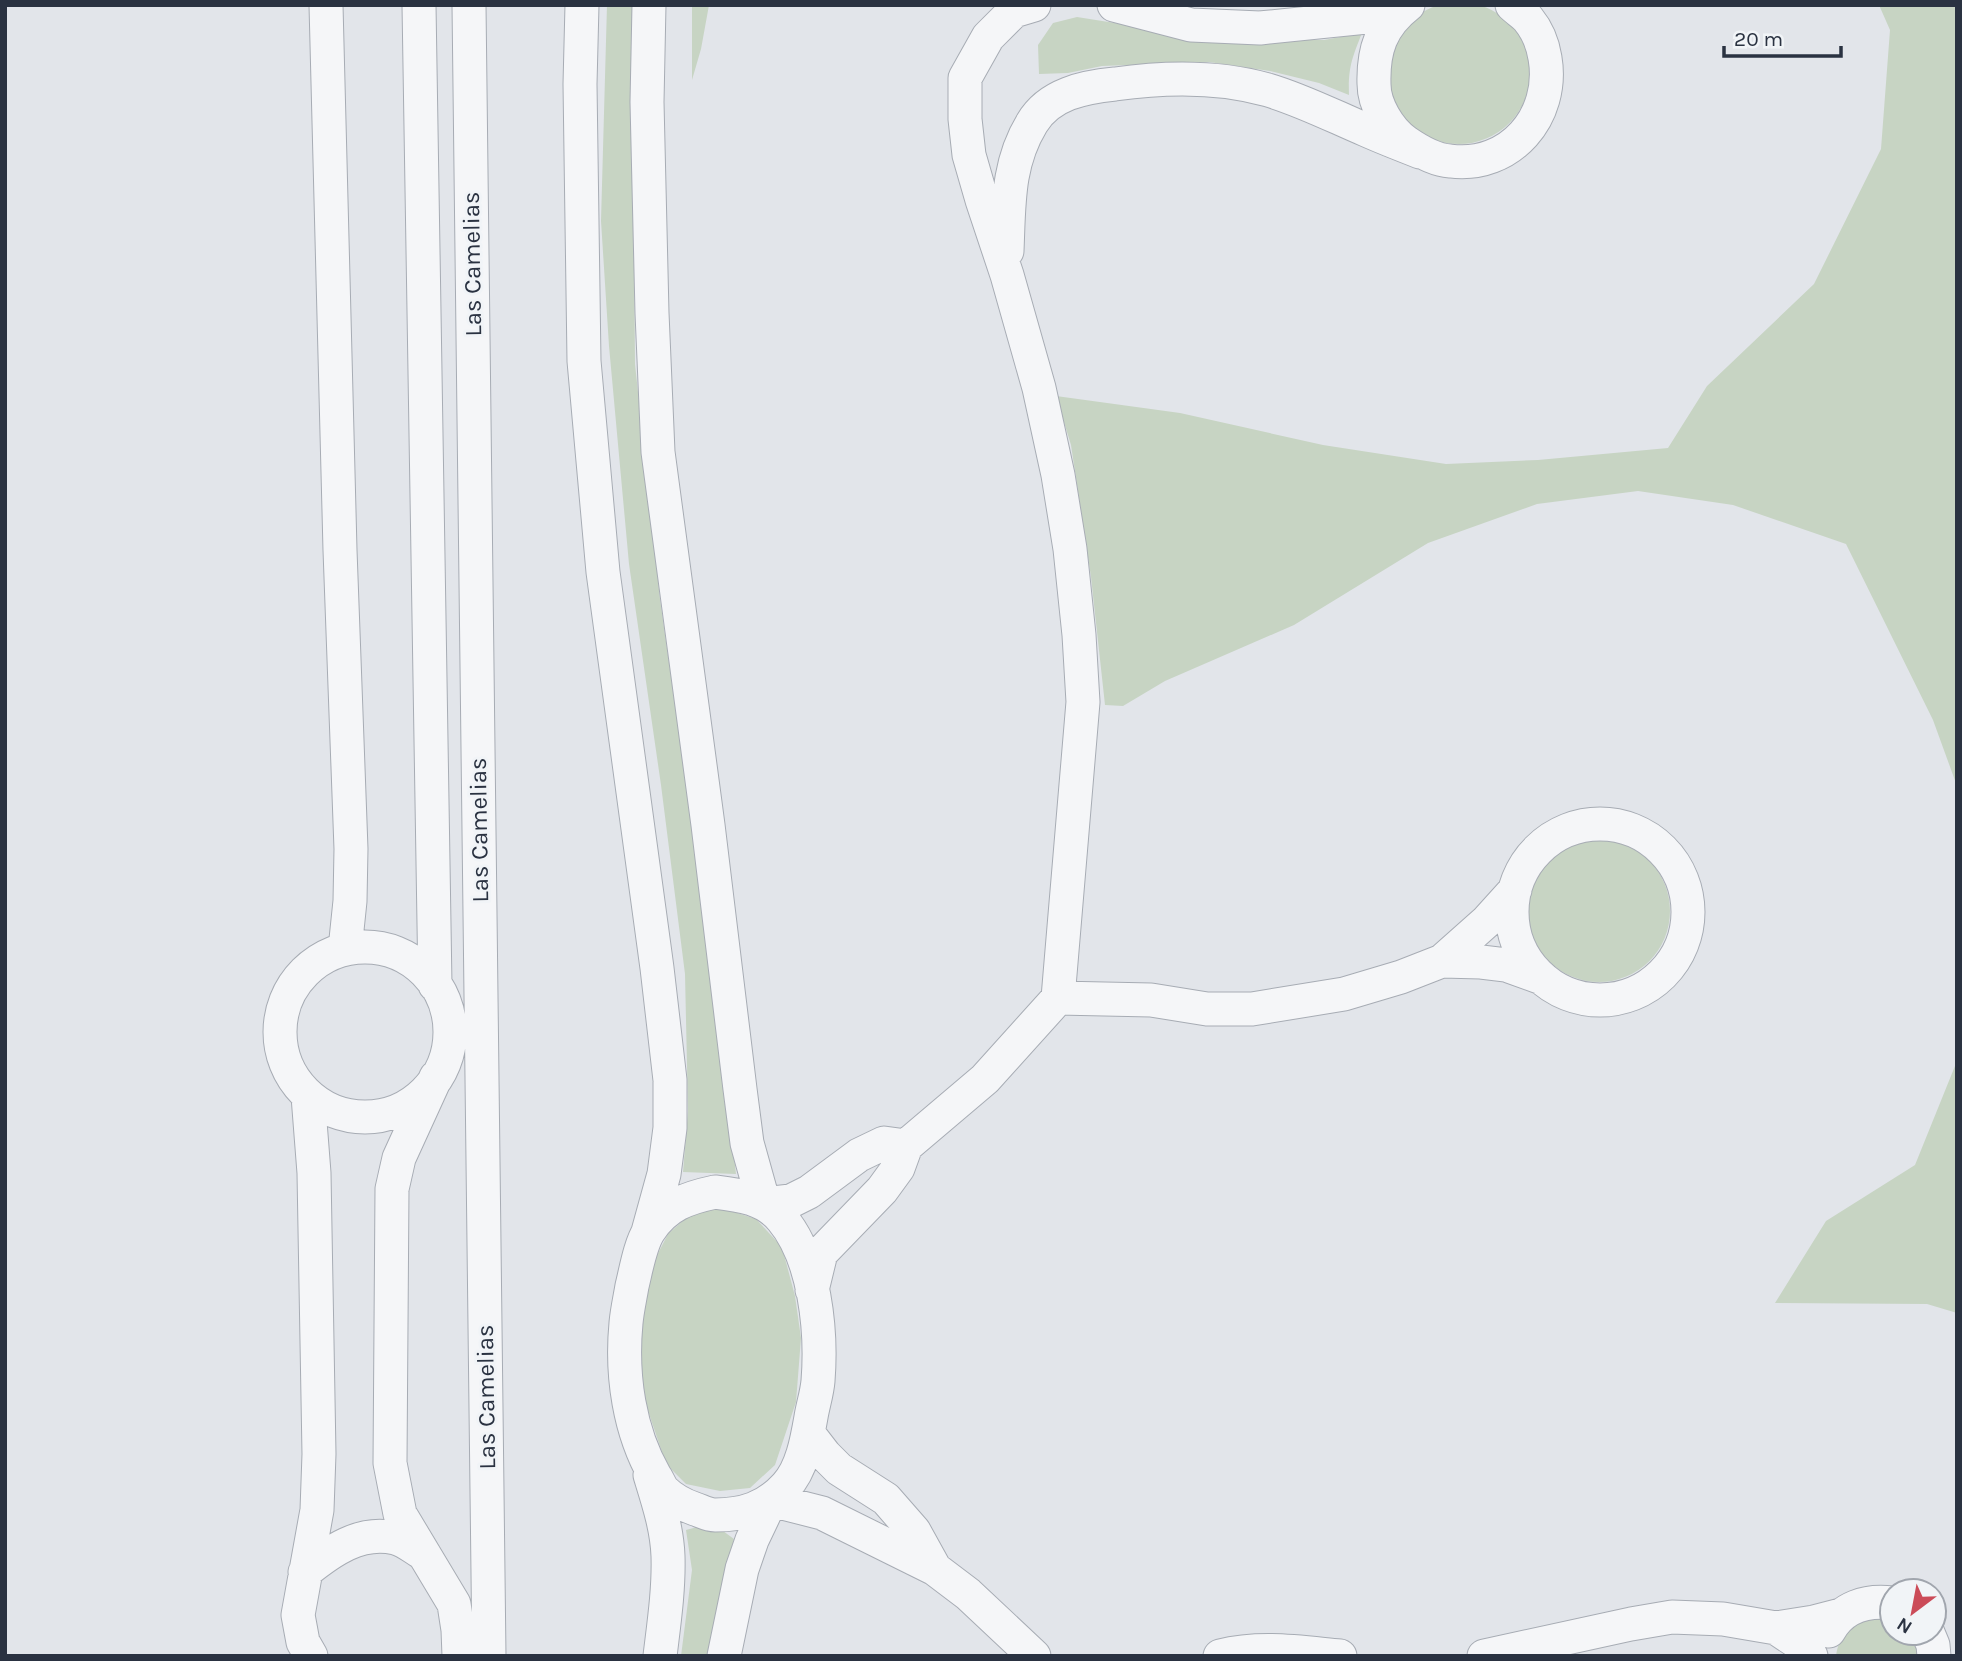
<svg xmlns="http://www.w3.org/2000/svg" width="1962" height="1661" font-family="Karla,sans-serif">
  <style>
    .green { fill: #c7d4c3 }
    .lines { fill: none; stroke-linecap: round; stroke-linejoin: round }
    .minor-casing { stroke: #a7acb4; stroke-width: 35 }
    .minor { stroke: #f5f6f8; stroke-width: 33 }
    .labels { text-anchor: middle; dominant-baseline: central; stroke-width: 6; stroke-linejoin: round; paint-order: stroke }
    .street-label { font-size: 24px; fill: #2a3241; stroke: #f1f4f7 }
  </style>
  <rect width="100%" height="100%" fill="#e2e5ea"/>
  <!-- green -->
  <path class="green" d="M1388 73a71 71 0 1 1 142 0a71 71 0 1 1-142 0Z
    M607 5H635L633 126 635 364 660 599 714 981 736 1174 683 1172 688 1111 685 974 661 785 629 564 609 346 601 221Z
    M692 5H709L701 49 692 80Z
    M1879 5H1957V786L1933 720 1846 544 1733 505 1638 491 1537 504 1428 543 1294 625 1165 681 1123 706 1105 705 1091 577 1071 445 1056 396 1180 413 1323 445 1446 464 1538 460 1668 448 1707 386 1814 284 1881 149 1890 30Z
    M1077 17 1203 37 1324 40 1362 33C1352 58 1348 68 1349 95L1319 83 1270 71 1209 62 1102 66 1068 73 1039 74 1038 45 1053 23Z
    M1528 911a71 71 0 1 1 142 0a71 71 0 1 1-142 0Z
    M1957 1061V1313L1927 1304 1775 1303 1826 1221 1915 1165Z
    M695 1210H728L756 1219 782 1247 795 1296 801 1338 796 1402 775 1465 750 1488 720 1491 686 1484 666 1464 642 1393 640 1344 644 1303 653 1263 668 1234Z
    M701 1526 723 1531 734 1539 708 1656H681L692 1570 686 1530Z
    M1870 1617 1892 1619V1633H1912L1917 1641 1921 1656H1836C1839 1635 1851 1625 1870 1617Z"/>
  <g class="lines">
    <defs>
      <path id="minor" d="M326 5 340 550 351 849 350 901 345 949
        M419 5 435 985
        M469 5 489 1656
        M582 5 580 84 584 361 603 572 657 968 670 1080V1128L664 1174 648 1232
        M649 5 647 102 652 313 658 452 708 825 740 1089 747 1143 764 1204 791 1201 809 1192 859 1155 884 1143 906 1146
        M1034 5 1014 11 988 37 965 78V119L969 155 982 200 1007 275 1039 388 1058 475 1070 549 1079 635 1083 702 1058 998
        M1114 5 1191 25 1260 28 1396 14
        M1408 5C1381 26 1373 50 1374 84 1374 105 1389 130 1406 142 1419 151 1434 160 1450 161 1510 169 1555 116 1545 58 1543 45 1537 30 1528 19 1524 14 1517 10 1512 5
        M1007 251C1009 205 1007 164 1032 123 1049 94 1084 87 1115 84 1165 77 1219 76 1268 90 1302 100 1333 116 1366 130 1384 138 1402 145 1420 152
        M1512 912a88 88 0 1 1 176 0a88 88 0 1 1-176 0Z
        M1515 890 1487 921 1442 961 1481 962 1506 965 1542 978
        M280 1032a85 85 0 1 1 170 0a85 85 0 1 1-170 0Z
        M436 1077 399 1158 392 1189 390 1463 400 1514 454 1604 458 1630 459 1656
        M308 1096 314 1173 319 1454 317 1510 298 1615 303 1642 311 1656
        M715 1192C740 1195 765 1198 782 1219 815 1258 822 1331 818 1381 817 1393 813 1405 811 1417 807 1440 802 1469 786 1486 766 1508 743 1515 715 1515 708 1515 701 1511 695 1509 683 1505 672 1499 663 1490 660 1486 658 1480 655 1476 629 1431 621 1375 626 1323 627 1311 630 1298 632 1286 636 1270 640 1245 649 1231 666 1205 687 1198 715 1192Z
        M812 1290 821 1253 882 1190 898 1168 906 1146 985 1079 1058 998 1151 1000 1207 1009H1252L1344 994 1401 977 1442 961
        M808 1433 825 1455 839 1469 886 1499 914 1531 935 1569
        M650 1475C658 1501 667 1528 668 1556 669 1589 664 1623 660 1656
        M305 1572C331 1551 360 1530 395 1538 405 1540 415 1549 424 1554
        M1829 1631C1842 1607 1866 1600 1892 1603
        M1928 1633 1933 1645 1934 1656
        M724 1656 742 1569 752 1540 771 1500 822 1513 935 1569 968 1594 1034 1656
        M1220 1656C1261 1646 1298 1652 1340 1656
        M1484 1656 1631 1624 1672 1617 1723 1619 1776 1628
        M1811 1656 1797 1642 1776 1628 1814 1622 1841 1615"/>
    </defs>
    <!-- minor casing -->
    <use href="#minor" class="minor-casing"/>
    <!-- minor -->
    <use href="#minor" class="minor"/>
  </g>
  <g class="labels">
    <!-- street labels -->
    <g class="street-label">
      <text transform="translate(472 264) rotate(-91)">Las Camelias</text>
      <text transform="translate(479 830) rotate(-91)">Las Camelias</text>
      <text transform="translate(486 1397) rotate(-91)">Las Camelias</text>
    </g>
  </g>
  <!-- border -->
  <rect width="1962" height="1661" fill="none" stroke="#2a3241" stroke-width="14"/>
  <!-- north arrow -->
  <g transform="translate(1913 1612) rotate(212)"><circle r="33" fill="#f1f4f7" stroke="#a1a6ae" stroke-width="2"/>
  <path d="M0-5L12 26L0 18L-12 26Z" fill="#cb4b58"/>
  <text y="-10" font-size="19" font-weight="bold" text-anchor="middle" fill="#2a3241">N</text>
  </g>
  <!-- scale -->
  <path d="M1724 46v10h117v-10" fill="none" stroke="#2a3241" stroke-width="3.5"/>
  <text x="1734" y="46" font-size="21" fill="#2a3241" stroke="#f1f4f7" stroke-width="5" paint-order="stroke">20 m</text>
</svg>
